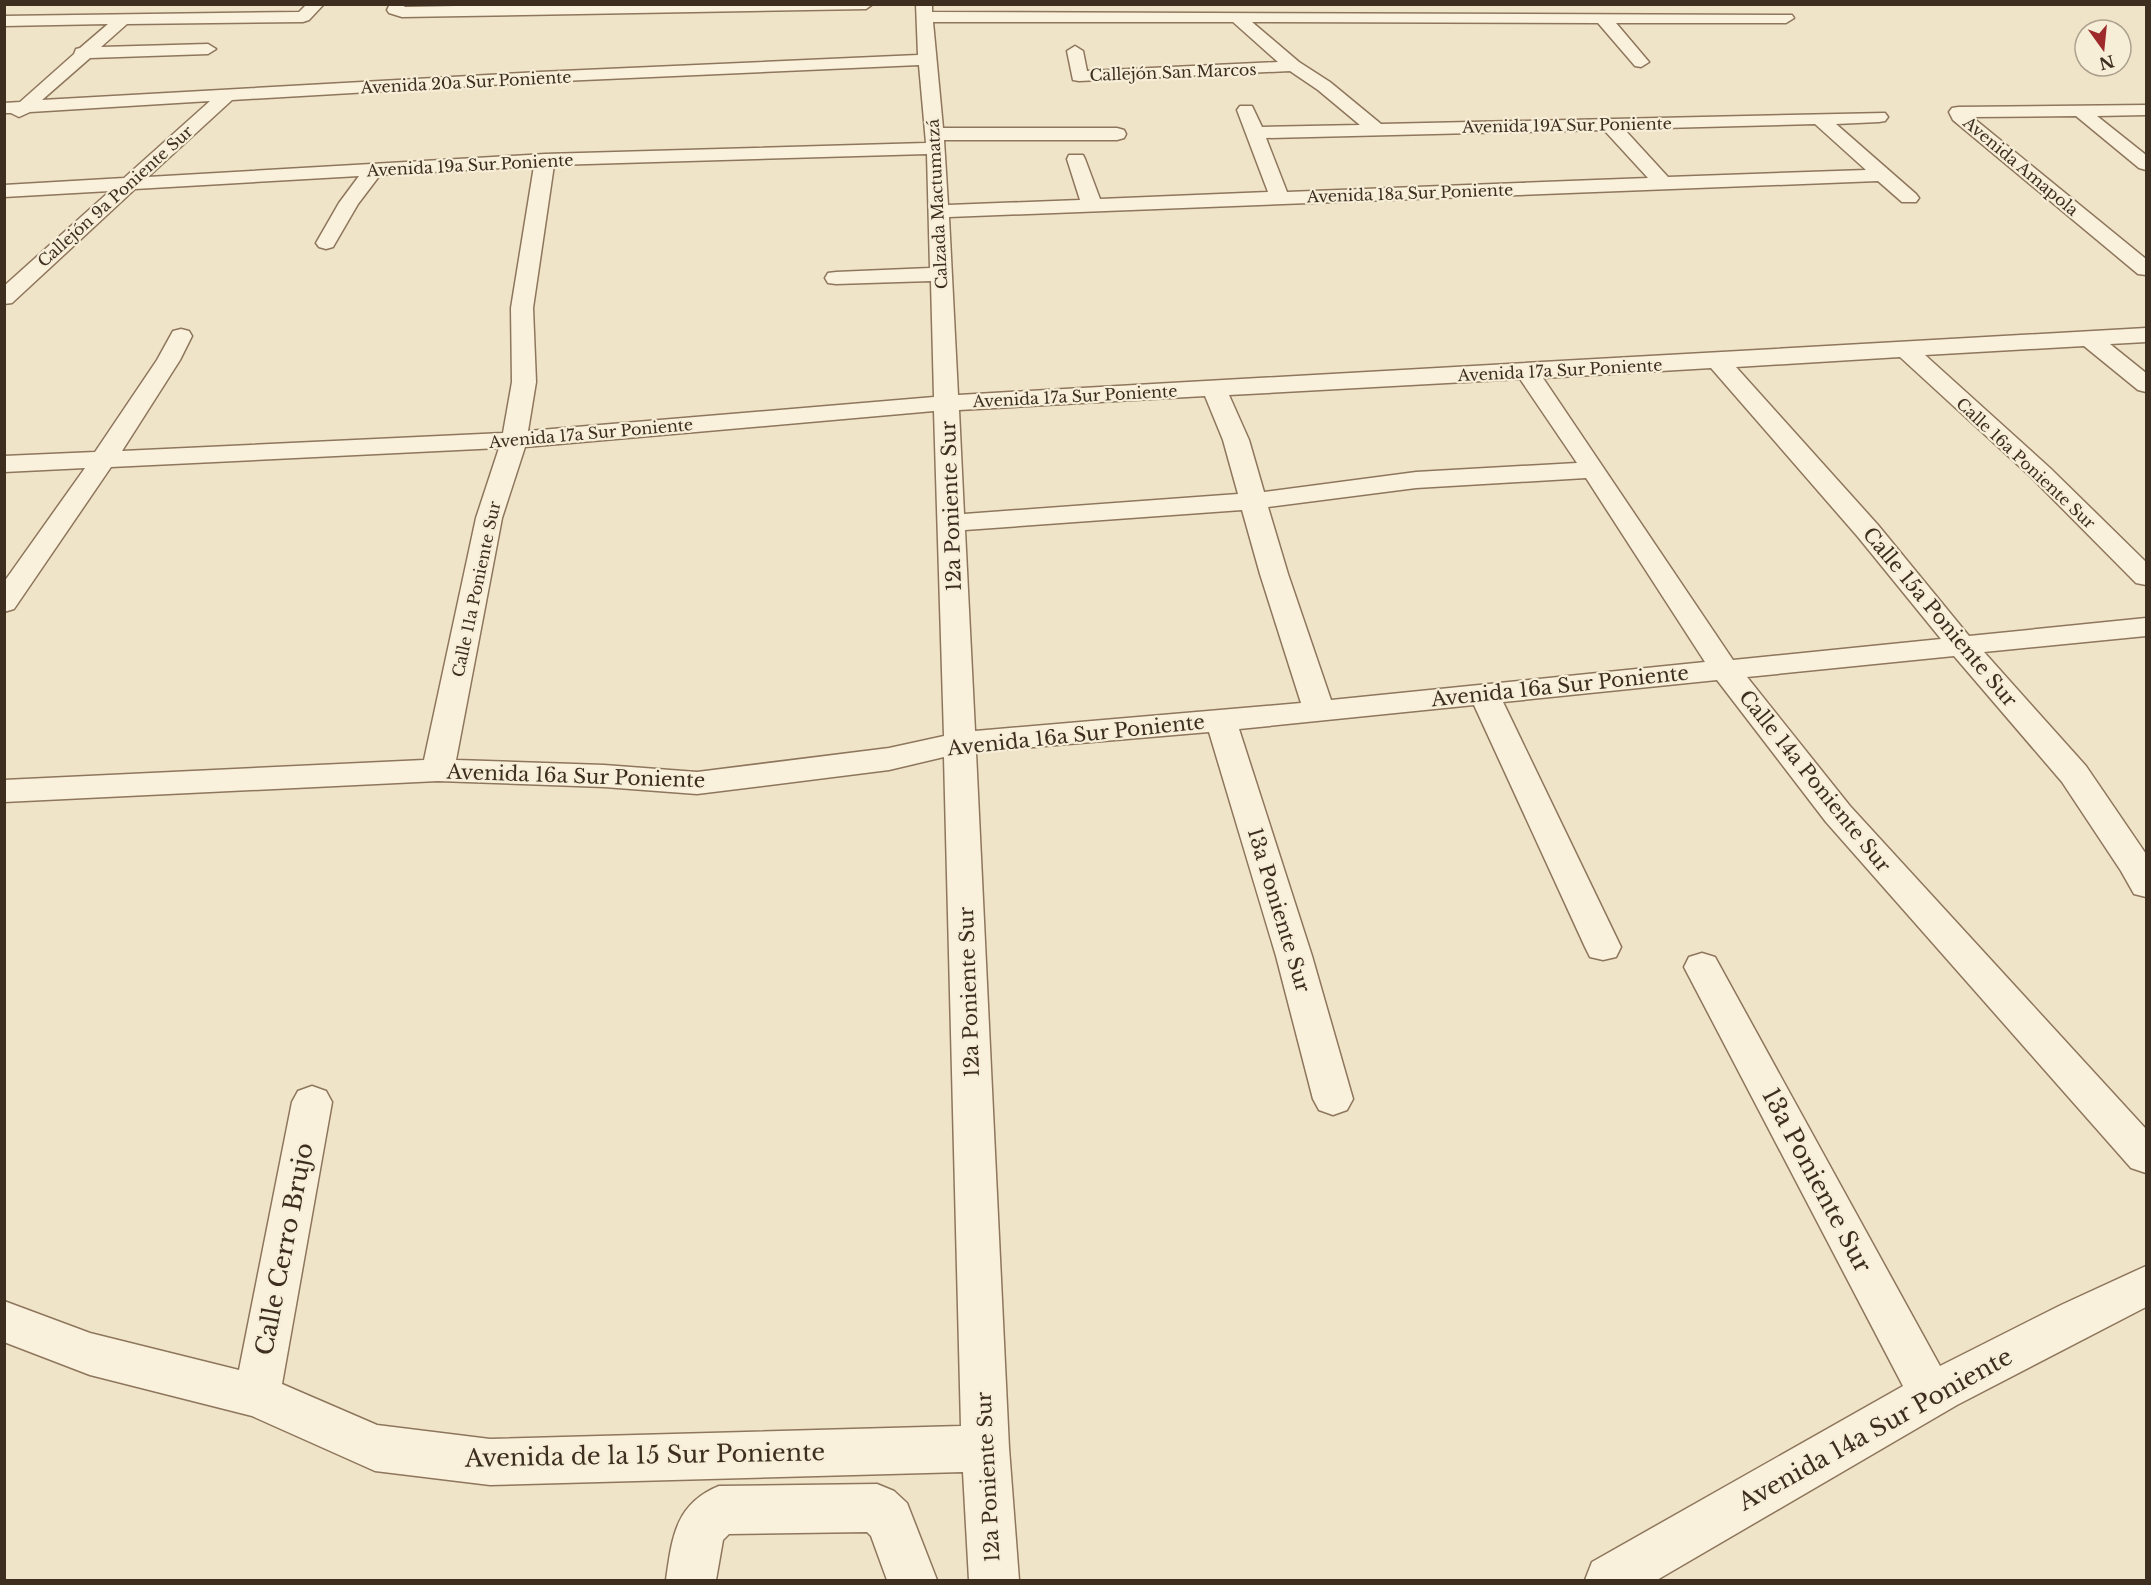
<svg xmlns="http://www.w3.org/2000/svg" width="2151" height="1585" font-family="'Libre Baskerville',serif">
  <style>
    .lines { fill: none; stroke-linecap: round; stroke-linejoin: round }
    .minor-casing { stroke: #8d765c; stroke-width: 3 }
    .minor { fill: #faf1dc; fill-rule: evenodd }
    .labels { text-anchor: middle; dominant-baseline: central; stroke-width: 4.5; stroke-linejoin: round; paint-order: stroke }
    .far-street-label { font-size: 16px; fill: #3d2e20; stroke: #f7eed8 }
    .street-label { font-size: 20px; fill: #3d2e20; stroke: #f7eed8 }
    .near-street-label { font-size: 24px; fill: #3d2e20; stroke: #f7eed8 }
  </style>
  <rect width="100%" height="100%" fill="#f0e4c8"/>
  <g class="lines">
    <defs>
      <path id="minor" d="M307 4H324L309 20 303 22 127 24 101 47 208 44 216 49 208 54 90 58 42 100 539 72 918 55 916 4H932V12L1792 15 1794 18 1786 23H1616L1649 62 1641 67 1635 66 1598 23 1252 22 1299 62 1330 82 1381 124 1885 113 1888 117 1885 121 1879 122 1836 124 1916 194 1919 198 1916 202H1902L1878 181 949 217 958 395 2146 328V342L2110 344 2146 373V392L2138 390 2084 346 1925 355 2050 468 2146 562V585L2136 583 2032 478 1900 357 1736 367 1878 525 1969 636 2146 618V636L1984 652 2086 766 2146 854V897L2134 894 2121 871 2062 782 1954 656 1747 677 1850 806 2146 1129V1173L2131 1168 1826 822 1717 680 1503 702 1621 947 1616 957 1603 960 1590 957 1585 947 1474 705 1239 729 1312 956 1353 1099 1347 1110 1333 1115 1319 1110 1313 1099 1276 956 1209 732 976 752 1009 1448 1019 1580H969L963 1472 490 1485 375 1471 252 1416 90 1375 4 1342V1301L90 1333 239 1370 292 1102 298 1091 312 1086 326 1091 332 1102 282 1384 377 1425 490 1439 961 1426 944 757 889 770 697 794 604 787 438 781 4 802V780L424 760 476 518 499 448 111 467 14 609 4 612V582L85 468 4 472V456L95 452 157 360 173 331 181 329 189 331 192 336 180 360 122 451 503 433 512 382 511 308 534 166 380 175 358 204 333 247 326 249 319 247 316 243 339 203 359 176 135 189 12 303 4 304V286L110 191 4 197V185L124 178 210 101 30 112 19 117 11 113H4V103L20 102 74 54 76 49 80 48 108 24 4 26V16L299 12ZM933 22H1233L1278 62 1087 71 1083 51 1075 46 1067 51 1073 80 1079 81 1290 71 1318 90 1360 125 1262 127 1252 106H1240L1237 110 1268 192 1100 199 1085 159 1083 155H1069L1067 159 1080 200 948 205 944 140H1117L1124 138 1126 134 1124 130 1117 128H943ZM919 65 926 143 545 154 148 177 232 100 539 82ZM1815 124 1866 170 1668 177 1624 129ZM1604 130 1648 178 1287 192 1266 138ZM927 154 930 268 836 272 828 273 825 278 828 283 836 284 931 281 934 397 528 431 536 382 533 308 554 165ZM1711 368 1858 537 1941 639 1733 660 1543 378ZM1520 379 1577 463 1416 472 1264 492 1249 440 1229 395ZM1205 396 1223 440 1238 494 964 514 959 410ZM934 411 944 736 889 748 697 772 604 765 456 760 502 518 525 447ZM1586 478 1705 662 1331 700 1288 574 1268 507 1416 488ZM1242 510 1260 574 1301 703 975 731 965 530Z
        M390 4H406L404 7 565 4H873L866 9 402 17 389 13 387 10Z
        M2146 105V115L2097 116 2146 155V170L2139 168 2076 116 1972 117 2146 259V275L2138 274 1953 120 1949 112 1952 108 1958 107Z
        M1702 953 1715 957 1940 1366 2061 1305 2146 1266V1307L1957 1405 1657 1580H1585L1592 1562 1903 1386 1684 967 1689 957Z
        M877 1484 894 1491 907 1503 937 1580H887L871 1536 867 1532 729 1534 723 1540 716 1580H666C672 1538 675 1504 719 1486Z"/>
    </defs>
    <!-- minor casing -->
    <use href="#minor" class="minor-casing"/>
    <!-- minor -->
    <use href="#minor" class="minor"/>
  </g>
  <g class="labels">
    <!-- far-street labels -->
    <g class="far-street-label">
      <text transform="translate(1173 72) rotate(-2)">Callejón San Marcos</text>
      <text transform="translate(466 82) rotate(-3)">Avenida 20a Sur Poniente</text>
      <text transform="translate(1567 125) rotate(-1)">Avenida 19A Sur Poniente</text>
      <text transform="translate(470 165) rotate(-3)">Avenida 19a Sur Poniente</text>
      <text transform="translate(2021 166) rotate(40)">Avenida Amapola</text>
      <text transform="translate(1410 193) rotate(-2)">Avenida 18a Sur Poniente</text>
      <text transform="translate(115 196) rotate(-42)">Callejón 9a Poniente Sur</text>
      <text transform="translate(937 204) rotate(-93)">Calzada Mactumatzá</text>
      <text transform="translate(1560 370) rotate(-3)">Avenida 17a Sur Poniente</text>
      <text transform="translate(1075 396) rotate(-3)">Avenida 17a Sur Poniente</text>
      <text transform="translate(591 433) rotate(-5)">Avenida 17a Sur Poniente</text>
      <text transform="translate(2026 463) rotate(43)">Calle 16a Poniente Sur</text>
      <text transform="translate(476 589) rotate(-78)">Calle 11a Poniente Sur</text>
    </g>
    <!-- street labels -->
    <g class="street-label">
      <text transform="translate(951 506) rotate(-92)">12a Poniente Sur</text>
      <text transform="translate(1940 617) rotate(50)">Calle 15a Poniente Sur</text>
      <text transform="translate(1560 686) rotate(-6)">Avenida 16a Sur Poniente</text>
      <text transform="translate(1076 735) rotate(-6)">Avenida 16a Sur Poniente</text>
      <text transform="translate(576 776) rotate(2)">Avenida 16a Sur Poniente</text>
      <text transform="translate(1815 781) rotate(51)">Calle 14a Poniente Sur</text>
      <text transform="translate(1279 910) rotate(73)">13a Poniente Sur</text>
      <text transform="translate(969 992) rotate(-92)">12a Poniente Sur</text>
      <text transform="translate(988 1477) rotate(-93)">12a Poniente Sur</text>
    </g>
    <!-- near-street labels -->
    <g class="near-street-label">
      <text transform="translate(1817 1180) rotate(62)">13a Poniente Sur</text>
      <text transform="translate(284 1249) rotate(-79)">Calle Cerro Brujo</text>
      <text transform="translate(1875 1429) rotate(-29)">Avenida 14a Sur Poniente</text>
      <text transform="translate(645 1455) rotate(-1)">Avenida de la 15 Sur Poniente</text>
    </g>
  </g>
  <!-- border -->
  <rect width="2151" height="1585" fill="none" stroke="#3d2e20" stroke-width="12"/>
  <!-- north arrow -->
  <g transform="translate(2103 48) rotate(165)"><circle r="28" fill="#f7eed8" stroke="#ada18e" stroke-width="1.5"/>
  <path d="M0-4.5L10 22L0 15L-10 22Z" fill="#9e2a2b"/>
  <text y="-9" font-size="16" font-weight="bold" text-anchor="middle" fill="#3d2e20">N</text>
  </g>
</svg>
